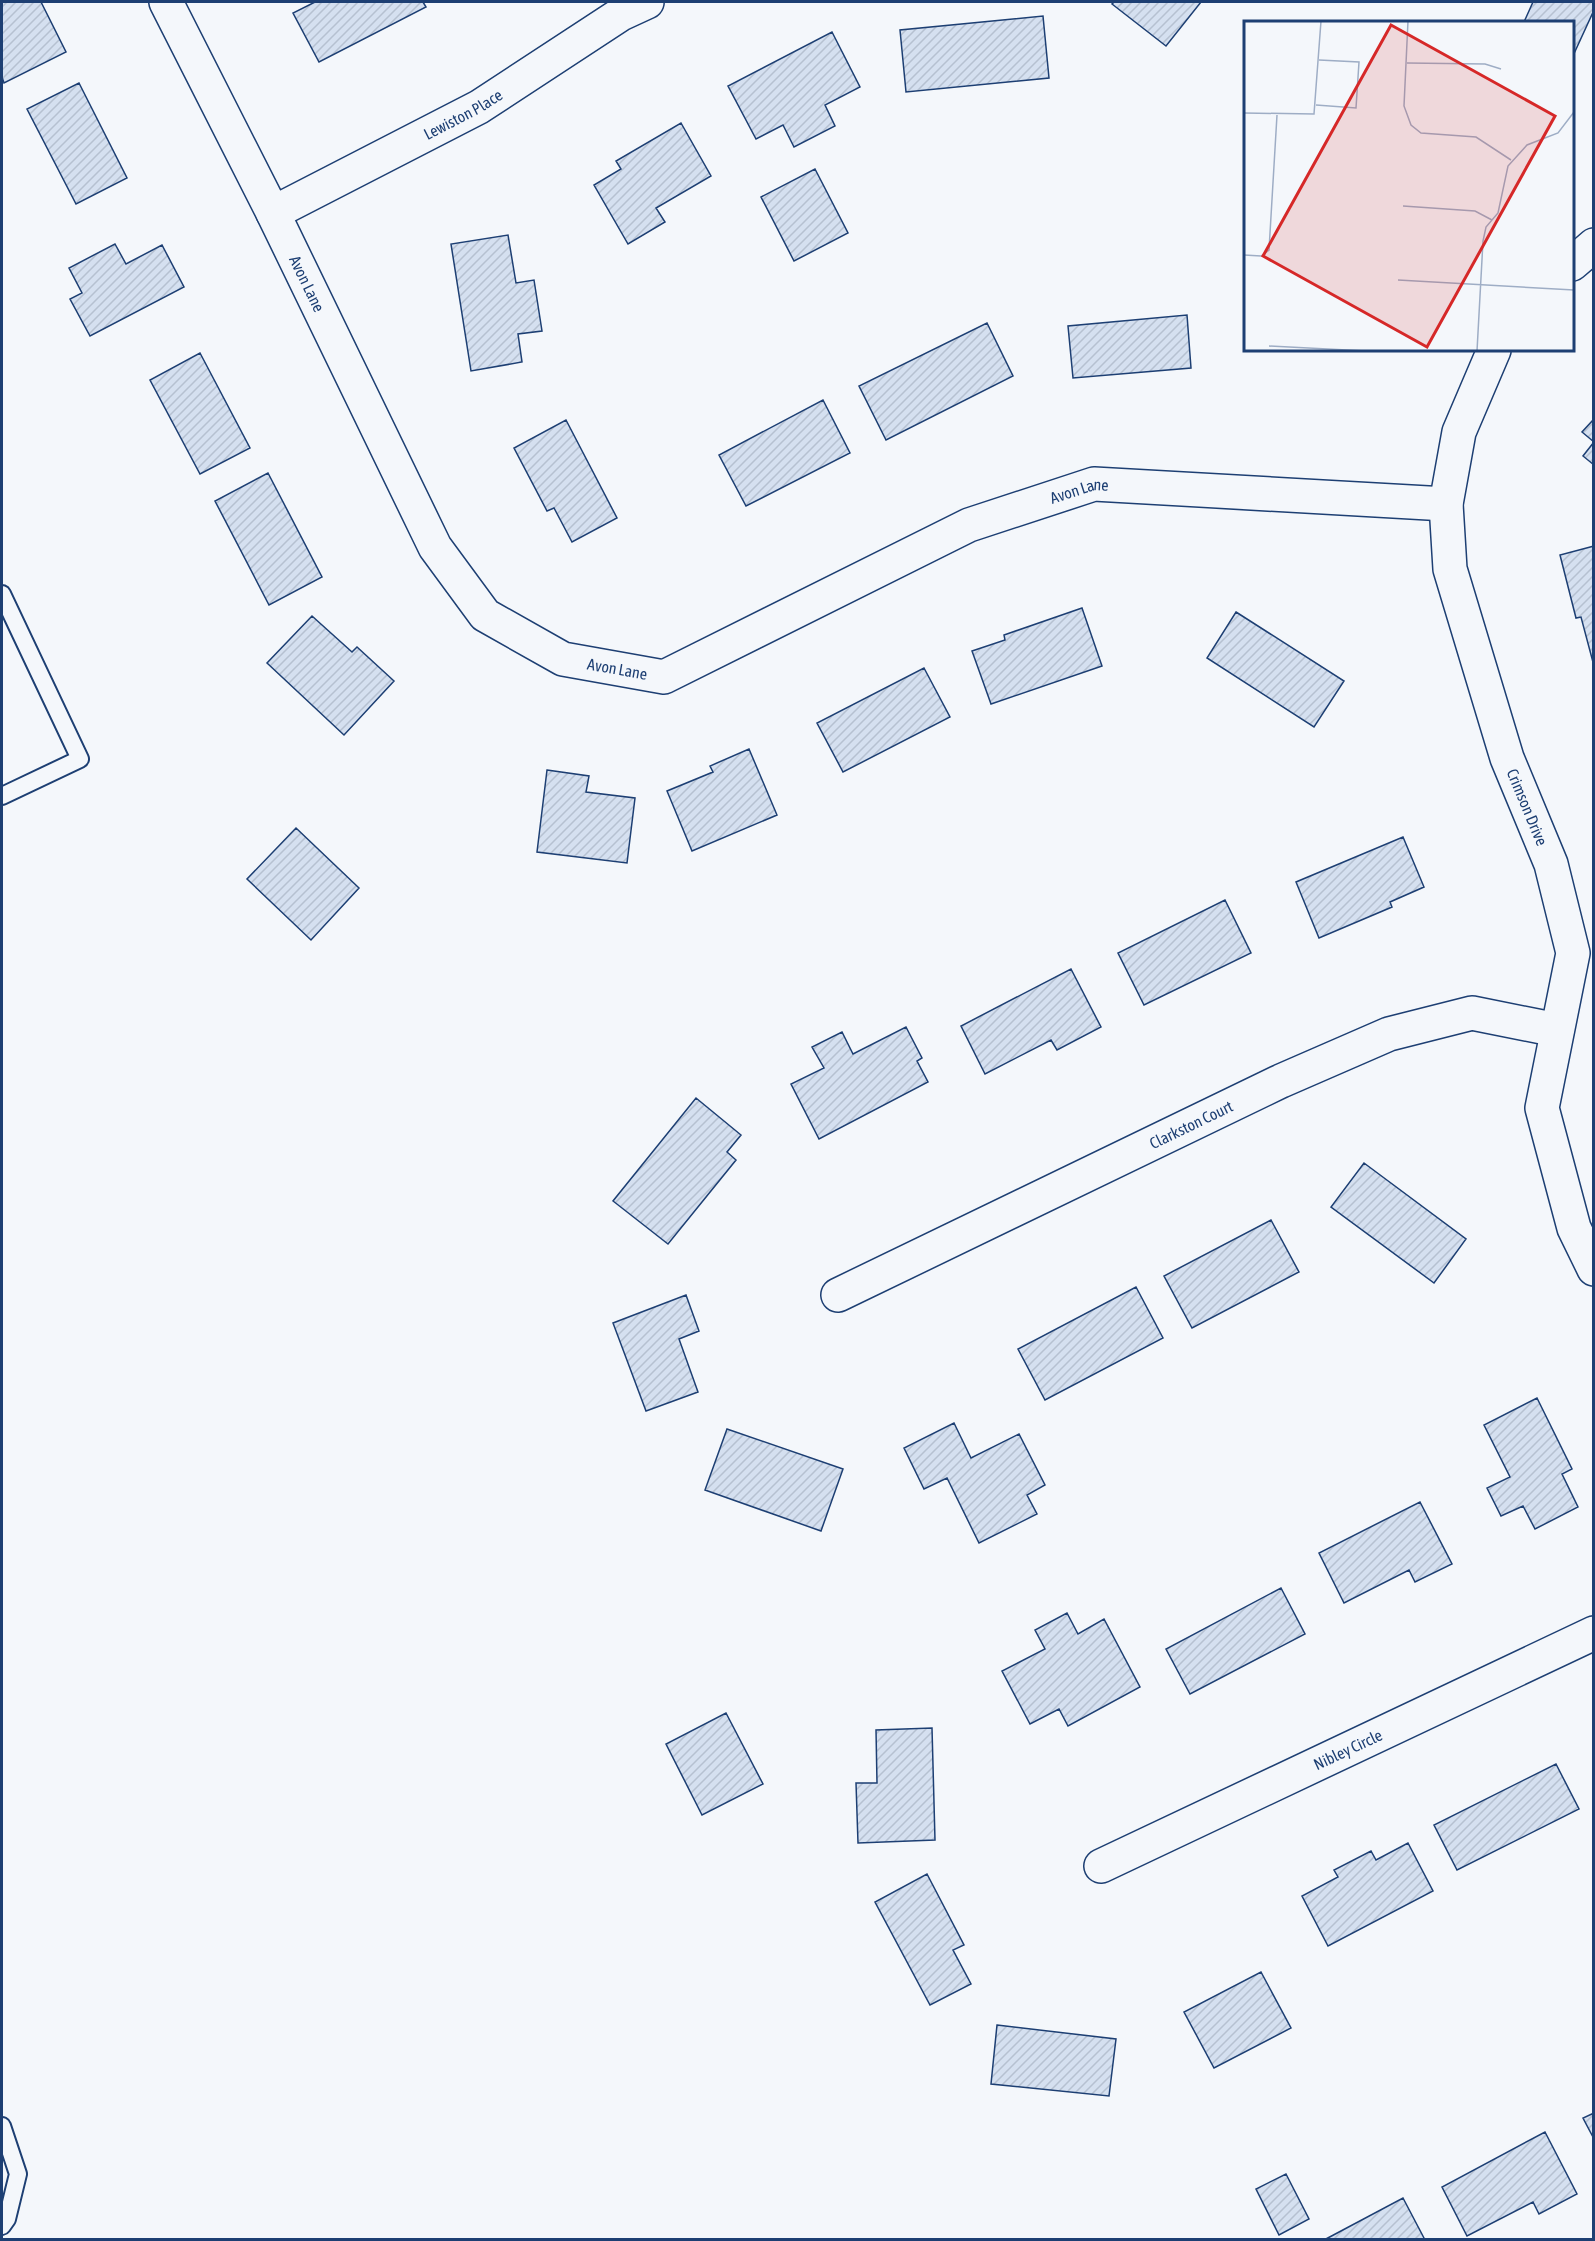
<svg xmlns="http://www.w3.org/2000/svg" width="1595" height="2241" font-family="'Asap Condensed',sans-serif">
  <style>
    .building { fill: url(#building-hatch); stroke: #1d3f73; stroke-width: 1.5 }
    .lines { fill: none; stroke-linecap: round; stroke-linejoin: round }
    .lane-casing { stroke: #1d3f73; stroke-width: 20 }
    .street-casing { stroke: #1d3f73; stroke-width: 36 }
    .lane { stroke: #f4f7fb; stroke-width: 16 }
    .street { stroke: #f4f7fb; stroke-width: 33 }
    .labels { text-anchor: middle; dominant-baseline: central; stroke-width: 4.5; stroke-linejoin: round; paint-order: stroke }
    .street-label { font-size: 16px; fill: #1d3f73; stroke: #f4f7fb }
    .inset-road { fill: none; stroke: #9eadc5; stroke-width: 1.5 }
    .view { fill: #d62828; fill-opacity: 0.15; stroke: #d62828; stroke-width: 3 }
    .inset-edge { fill: none; stroke: #1d3f73; stroke-width: 3 }
  </style>
  <defs>
    <pattern id="building-hatch" width="6" height="6" patternUnits="userSpaceOnUse" patternTransform="scale(1.5)"><rect width="6" height="6" fill="#d5e0f0"/><path d="M-1 1l2-2M0 6l6-6M5 7l2-2" fill="none" stroke="#b6c1d1"/></pattern>
  </defs>
  <rect width="100%" height="100%" fill="#f4f7fb"/>
  <!-- building -->
  <path class="building" d="M2 2H41L66 52 4 83 2 77Z
    M315 2H423L426 7 319 62 293 13Z
    M1114 2H1201L1166 46 1112 4Z
    M1533 2H1594V10L1572 58V22H1524Z
    M1043 16 1049 78 906 92 900 30Z
    M832 32 860 87 825 105 835 126 794 147 783 125 756 139 728 86Z
    M79 83 127 178 76 204 27 109Z
    M681 123 711 176 656 208 665 222 628 244 594 185 621 169 616 161Z
    M815 169 848 233 794 261 761 197Z
    M508 235 516 283 534 280 542 331 518 334 522 362 471 371 451 244Z
    M115 244 126 264 162 245 184 287 90 336 70 299 82 293 69 268Z
    M1187 315 1191 368 1073 378 1068 326Z
    M987 323 1013 376 886 440 859 386Z
    M200 353 250 448 200 474 150 380Z
    M823 400 850 453 746 506 719 455Z
    M1594 419V442L1582 432Z
    M566 420 617 518 572 542 554 508 547 511 514 448Z
    M1594 442V465L1583 456Z
    M268 473 322 577 269 605 215 501Z
    M1594 546V666L1581 617 1576 618 1560 555Z
    M1082 608 1102 666 991 704 972 651 1005 640 1004 635Z
    M1236 612 1344 681 1314 727 1207 658Z
    M312 616 352 652 357 647 394 681 344 735 267 663Z
    M924 668 950 717 843 772 817 723Z
    M749 749 777 815 692 851 667 791 713 772 710 766Z
    M547 770 589 776 586 792 635 798 627 863 537 852Z
    M296 828 359 888 311 940 247 879Z
    M1403 837 1424 887 1390 902 1392 907 1319 938 1296 882Z
    M1225 900 1251 953 1144 1005 1118 953Z
    M1071 969 1101 1027 1057 1050 1051 1040 985 1074 961 1026Z
    M906 1027 922 1058 917 1061 928 1082 819 1139 791 1084 824 1068 812 1047 842 1032 853 1054Z
    M696 1098 741 1135 727 1152 736 1160 668 1244 613 1201Z
    M1364 1163 1466 1239 1434 1283 1331 1207Z
    M1271 1220 1299 1272 1192 1328 1164 1276Z
    M1136 1287 1163 1338 1045 1400 1018 1349Z
    M686 1295 699 1331 679 1339 698 1392 646 1411 613 1323Z
    M1537 1398 1572 1469 1562 1474 1578 1507 1535 1529 1523 1506 1501 1516 1487 1488 1510 1477 1484 1425Z
    M954 1423 971 1458 1019 1434 1045 1485 1027 1495 1037 1514 979 1543 947 1478 924 1489 904 1448Z
    M727 1429 843 1469 821 1531 705 1490Z
    M1420 1502 1452 1564 1415 1582 1409 1570 1344 1603 1319 1553Z
    M1281 1588 1305 1634 1190 1694 1166 1649Z
    M1067 1613 1078 1634 1104 1619 1140 1687 1068 1726 1059 1709 1030 1724 1002 1671 1045 1649 1035 1630Z
    M726 1713 763 1784 702 1815 666 1744Z
    M932 1728 935 1840 858 1843 856 1783H877L876 1730Z
    M1556 1764 1579 1809 1457 1870 1434 1825Z
    M1408 1843 1433 1891 1328 1946 1302 1896 1338 1877 1334 1870 1371 1851 1376 1860Z
    M927 1874 964 1945 953 1950 971 1984 930 2005 875 1902Z
    M1261 1972 1291 2028 1214 2068 1184 2012Z
    M997 2025 1116 2039 1109 2096 991 2084Z
    M1594 2113V2139L1583 2118Z
    M1545 2132 1577 2194 1539 2214 1533 2202 1467 2236 1442 2187Z
    M1286 2174 1309 2219 1279 2235 1256 2189Z
    M1403 2198 1425 2240H1324Z"/>
  <g class="lines">
    <defs>
      <path id="lane" d="M2 594 80 759 2 796
        M2 2126 18 2174 7 2219 2 2226"/>
      <g id="street">
        <path id="s1" d="M166 2 273 213 435 547 485 615 563 659 664 677 969 525 1094 484 1446 504"/>
        <path id="s2" d="M273 213 479 107 621 14 647 2"/>
        <path d="M1572 264 1594 245"/>
        <path id="s3" d="M1494 350 1459 432 1446 504 1450 569 1507 758 1551 864 1573 953 1542 1108 1574 1228 1594 1269"/>
        <path id="s4" d="M838 1295 1281 1081 1389 1034 1472 1013 1557 1030"/>
        <path id="s5" d="M1101 1866 1594 1633"/>
      </g>
    </defs>
    <!-- lane casing -->
    <use href="#lane" class="lane-casing"/>
    <!-- street casing -->
    <use href="#street" class="street-casing"/>
    <!-- lane -->
    <use href="#lane" class="lane"/>
    <!-- street -->
    <use href="#street" class="street"/>
  </g>
  <g class="labels">
    <!-- street labels -->
    <g class="street-label">
      <text stroke="none"><textPath href="#s2" startOffset="214">Lewiston Place</textPath></text>
      <text stroke="none"><textPath href="#s1" startOffset="315">Avon Lane</textPath></text>
      <text stroke="none"><textPath href="#s1" startOffset="1341">Avon Lane</textPath></text>
      <text stroke="none"><textPath href="#s1" startOffset="837">Avon Lane</textPath></text>
      <text stroke="none"><textPath href="#s3" startOffset="478">Crimson Drive</textPath></text>
      <text stroke="none"><textPath href="#s4" startOffset="392">Clarkston Court</textPath></text>
      <text stroke="none"><textPath href="#s5" startOffset="273">Nibley Circle</textPath></text>
    </g>
  </g>
  <!-- overview -->
  <g transform="translate(1244 21)">
    <rect width="330" height="330" fill="#f4f7fb"/>
    <path class="inset-road" d="M164 0 160 85 167 104 177 112 232 116 267 139M163 42 241 43 257 48M72 84 112 87 115 41 75 39M0 92 70 93 77 0M159 185 231 190 248 199M0 234 17 235 25 229 33 94M154 259 330 269M25 325 122 330M233 330 239 220 242 206 254 192 264 145 283 124 314 112 330 91"/>
    <path class="view" d="M147 4 311 95 183 326 19 235Z"/>
    <rect width="330" height="330" class="inset-edge"/>
  </g>
  <!-- border -->
  <rect width="1595" height="2241" fill="none" stroke="#1d3f73" stroke-width="6"/>
</svg>
